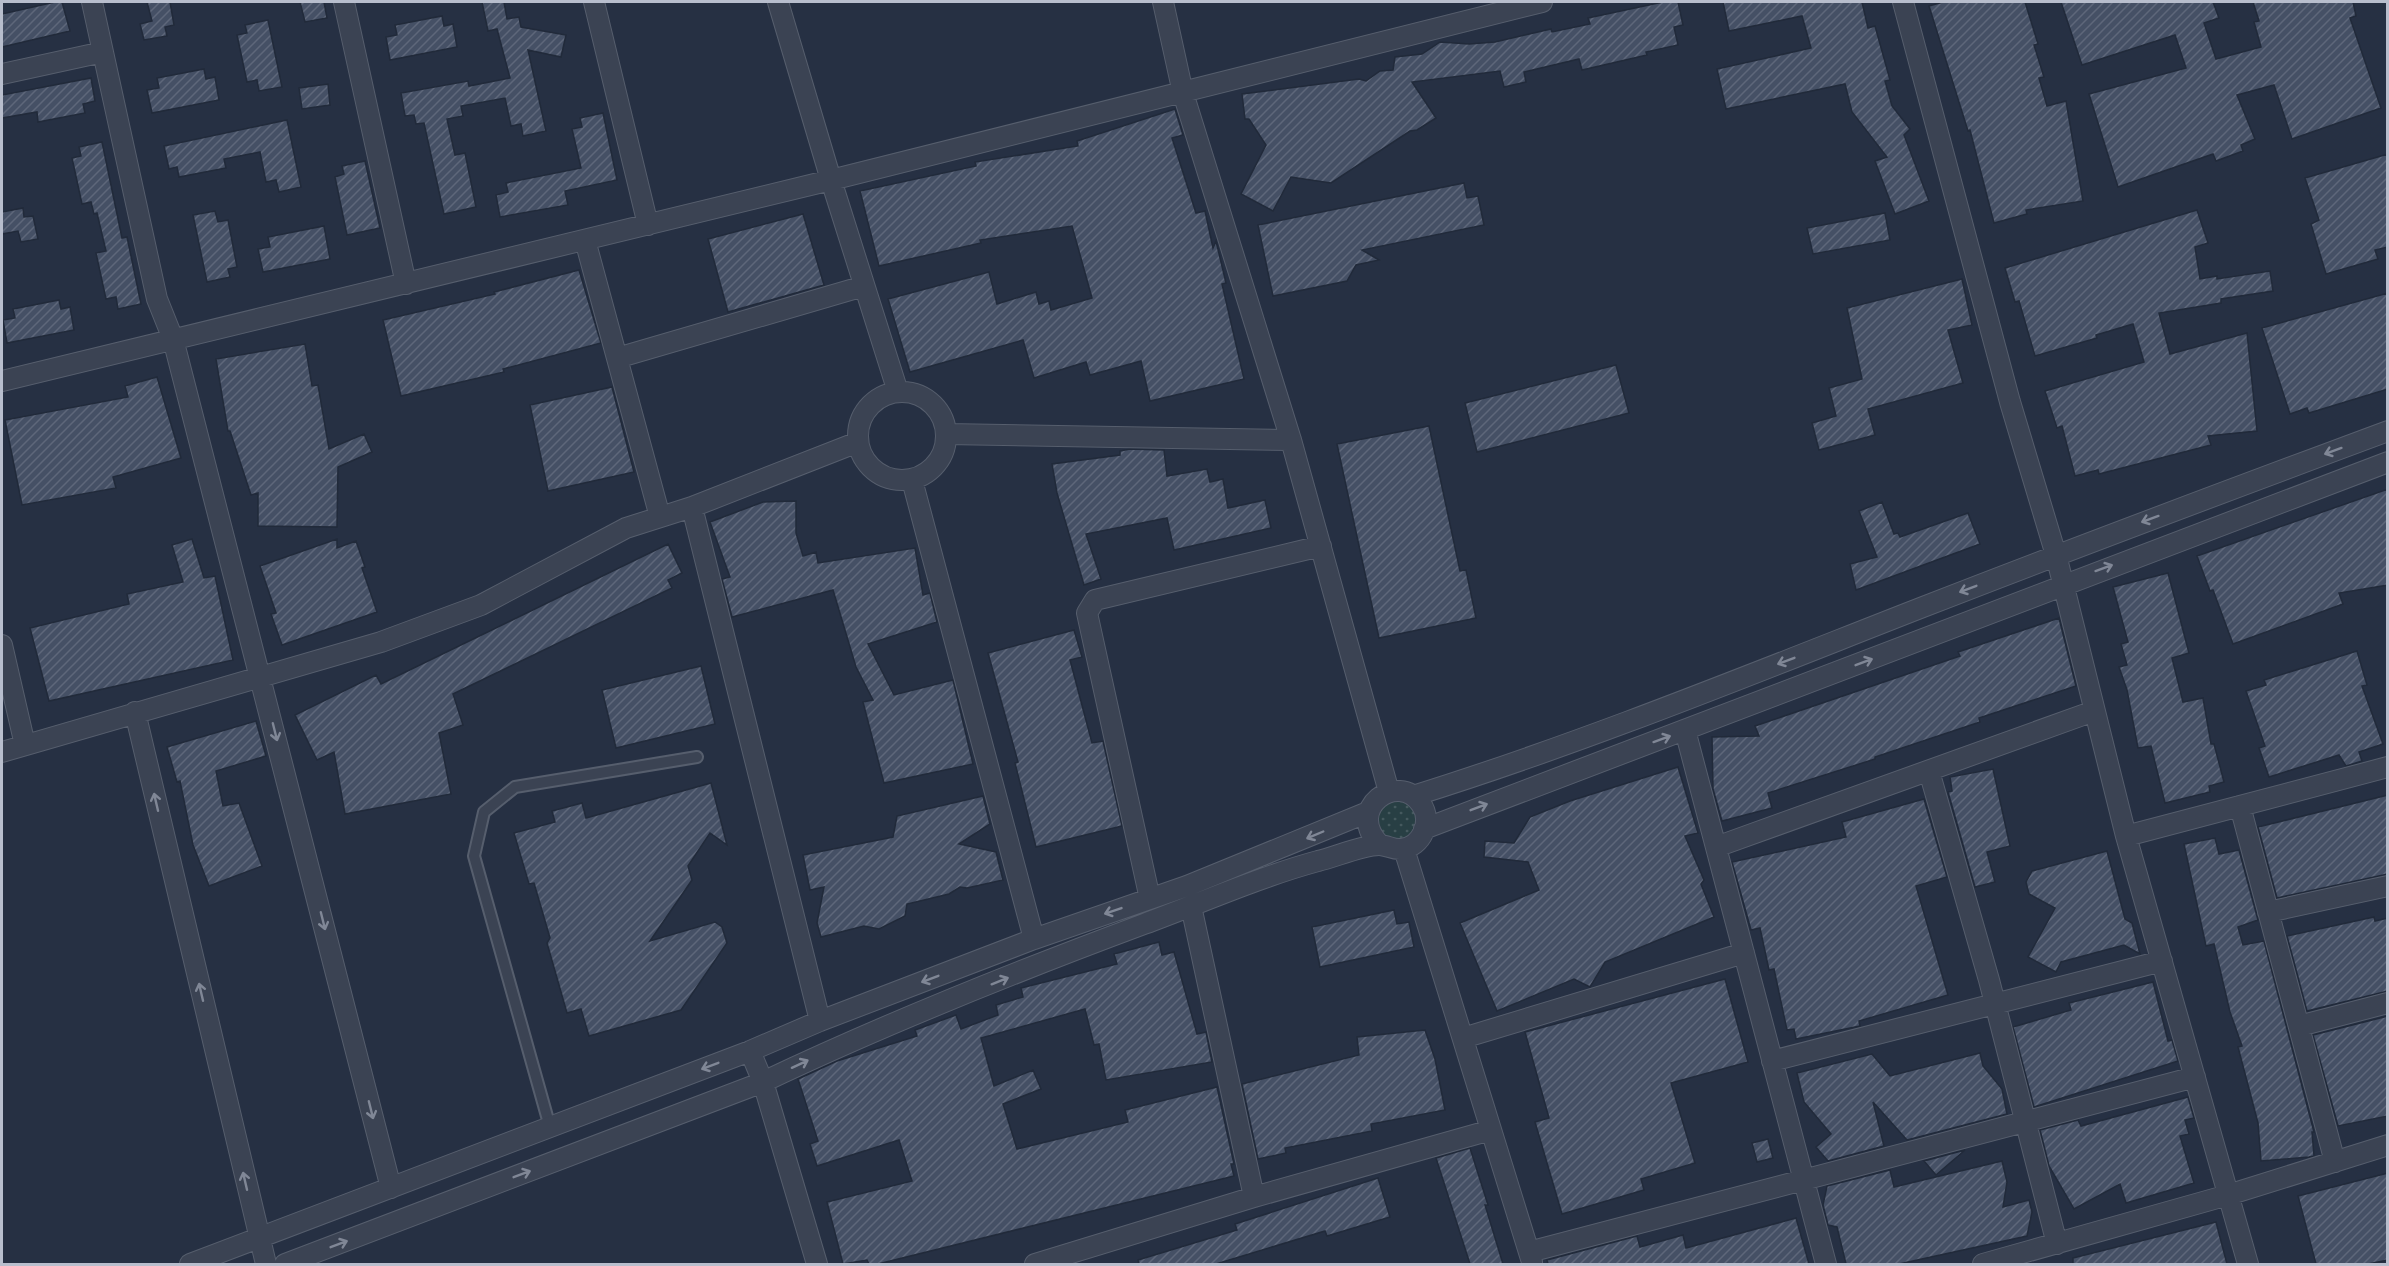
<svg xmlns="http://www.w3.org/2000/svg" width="2389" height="1266" font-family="Roboto,sans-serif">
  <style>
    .grass { fill: url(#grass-dots) }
    .building { fill: url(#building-hatch); stroke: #212a3a; stroke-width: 1.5 }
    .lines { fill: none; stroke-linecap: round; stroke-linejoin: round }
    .lane-casing { stroke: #565e6d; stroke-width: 14 }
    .street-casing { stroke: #565e6d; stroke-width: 22 }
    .lane { stroke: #3b4353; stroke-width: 10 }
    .street { stroke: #3b4353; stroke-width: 20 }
    .oneway { stroke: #808796 }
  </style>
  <defs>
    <pattern id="grass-dots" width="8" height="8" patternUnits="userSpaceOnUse" patternTransform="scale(1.5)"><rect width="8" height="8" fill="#283f44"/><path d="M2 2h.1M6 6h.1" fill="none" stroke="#45595e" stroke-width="1.8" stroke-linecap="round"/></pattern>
    <pattern id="building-hatch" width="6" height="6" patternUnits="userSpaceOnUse" patternTransform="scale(1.5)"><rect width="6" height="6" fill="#455065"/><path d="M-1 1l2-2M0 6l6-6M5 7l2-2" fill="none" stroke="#5e677a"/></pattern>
  </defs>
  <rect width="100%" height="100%" fill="#263043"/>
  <!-- grass -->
  <path class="grass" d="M1403 798 1420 814 1412 839 1384 841 1374 815 1378 807Z"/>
  <!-- building -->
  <path class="building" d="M55 2H62L70 31 2 47V14Z
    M147 2H170L174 25 165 27 167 36 144 40 140 24 152 21Z
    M300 2H324L327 18 305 22Z
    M482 2H504L507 19 519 17 521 27 566 35 561 57 528 50 546 131 523 136 521 124 511 126 505 98 461 106 463 116 447 119 455 155 465 153 476 207 444 214 424 123 416 124 414 115 405 116 401 93 468 81 469 86 510 78 497 29 488 31Z
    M1663 2H1678L1683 25 1674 27 1678 45 1646 52 1647 55 1582 70 1579 59 1524 72 1526 82 1504 87 1500 71 1412 82 1436 118 1417 130 1410 131 1331 183 1291 177 1273 211 1241 194 1266 145 1249 119H1245L1242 94 1359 79 1366 81 1380 71 1393 70 1395 57 1422 54 1440 42 1469 44 1495 42 1551 29 1552 32 1590 24 1588 18Z
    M1723 2H1862L1868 28 1875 26 1890 80 1885 81 1892 106 1910 129 1904 135 1929 201 1895 214 1875 161 1887 157 1852 112 1845 84 1726 109 1717 69 1811 48 1802 16 1729 31Z
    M1943 2H2025L2038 44 2034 45 2044 77 2039 78 2047 106 2066 101 2083 201 2026 210 2027 214 1994 223 1970 130 1968 131 1929 6Z
    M2061 2H2213L2219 18 2204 23 2216 59 2261 47 2254 22 2259 21 2253 2H2353L2356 16 2350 18 2381 108 2292 139 2274 85 2237 95 2255 139 2241 145 2243 151 2216 161 2213 154 2118 187 2089 94 2186 68 2175 35 2082 65Z
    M442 16 444 26 453 24 457 47 390 60 386 37 397 35 395 25Z
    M268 20 282 87 259 91 257 80 247 82 237 35 247 33 245 25Z
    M204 69 206 79 215 77 219 100 152 113 147 90 159 88 157 78Z
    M91 78 95 101 83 104 85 113 38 122 37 112 2 118V95Z
    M328 84 330 105 302 109 299 88Z
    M1175 109 1183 135 1172 138 1196 213 1205 211 1213 248 1216 241 1226 283 1222 284 1244 379 1150 401 1141 361 1090 375 1086 362 1034 378 1023 340 910 372 888 299 989 272 997 304 1036 292 1039 304 1049 301 1051 310 1092 298 1072 226 980 240 981 243 879 266 860 191 976 166 975 162 1078 146 1077 141Z
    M603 113 617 180 565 191 568 205 500 217 496 195 508 192 506 183 581 168 572 129 582 127 580 118Z
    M287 120 301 187 279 192 276 180 266 182 260 152 224 159 226 168 179 177 177 167 169 169 164 146Z
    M102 142 122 238 127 237 141 304 118 309 116 297 106 299 96 253 106 251 97 213 94 214 91 202 82 204 72 158 81 156 79 147Z
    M2388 154V247L2375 250 2378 259 2326 274 2311 224 2319 220 2305 178Z
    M365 161 380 228 347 235 335 177 344 174 342 166Z
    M1464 183 1467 198 1478 196 1484 225 1362 250 1379 260 1356 265 1347 281 1273 296 1258 225Z
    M23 208 24 217 33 216 38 239 21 242 18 231 2 234V212Z
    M2197 210 2208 243 2195 247 2200 279 2217 276V279L2270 271 2273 291 2221 299V303L2159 313 2170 354 2247 333 2257 431 2208 436 2211 445 2099 474 2098 470 2075 476 2062 426 2057 428 2045 391 2144 362 2133 324 2096 335 2097 338 2035 356 2019 301 2015 302 2005 268Z
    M215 211 218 222 228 220 237 267 228 269 230 277 207 282 193 215Z
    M1885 213 1890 240 1813 254 1807 228Z
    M803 214 824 285 728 312 708 239Z
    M324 226 330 259 263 272 258 249 270 247 268 237Z
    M579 270 601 343 503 369 504 372 401 396 383 320 495 294 494 292Z
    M1962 279 1972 325 1948 330 1963 383 1868 409 1875 435 1819 450 1812 423 1836 416 1829 388 1862 379 1847 308Z
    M2388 293V389L2309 413 2307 408 2290 414 2262 328Z
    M59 300 61 309 70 307 74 330 7 343 3 320 15 318 13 309Z
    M305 344 312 386 318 385 329 449 364 434 372 452 338 467 337 527 258 526V493L251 495 230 431H228L216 359Z
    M1616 365 1629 413 1477 452 1465 403Z
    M157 377 181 458 113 477 116 488 22 505 5 420 128 397 125 386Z
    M612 387 634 472 548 491 530 405Z
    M1429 426 1460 571 1466 570 1476 618 1379 638 1337 444Z
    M1130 449 1164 450 1167 476 1207 469 1210 482 1223 479 1228 508 1265 500 1271 528 1174 550 1167 518 1086 534 1101 579 1084 585 1057 493 1052 464 1120 455V451Z
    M2388 489V585L2339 593 2343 604 2233 644 2213 590 2210 591 2197 556Z
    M796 501V533L803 556 816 552 818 563 915 548 923 595 930 593 937 622 868 644 894 695 953 680 973 764 884 783 863 702 873 700 856 667 833 590 732 617 722 579 730 577 710 522 763 502Z
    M1882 502 1894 534 1898 533 1900 537 1968 513 1980 544 1856 590 1850 564 1877 557 1859 511Z
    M192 539 204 578 215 576 233 660 49 701 30 628 129 604 127 594 183 582 172 545Z
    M337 539V548L356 541 365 567 362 568 377 612 282 645 271 614 276 613 260 566Z
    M668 544 682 573 668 580 672 588 453 694 463 725 439 733 451 794 345 814 334 752 317 760 295 715 376 675 381 684Z
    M2168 573 2189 653 2172 658 2183 702 2203 698 2211 744H2214L2224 782 2209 786 2210 792 2165 803 2151 746 2138 748 2127 690 2119 667 2127 665 2121 644 2128 642 2113 587Z
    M2059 618 2076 686 1979 718 1980 722 1875 757V759L1768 793 1772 808 1722 821 1713 789 1712 737 1759 736 1755 726 1960 656 1958 652Z
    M1074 630 1082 657 1070 660 1092 743 1103 741 1122 826 1036 847 1015 763 1018 762 988 653Z
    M2357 651 2367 685 2362 686 2383 744 2359 752 2362 761 2346 766 2339 755 2269 777 2259 748 2265 746 2246 691 2266 685 2264 680Z
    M701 666 715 724 616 748 602 690Z
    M256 721 266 756 216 771 223 806 239 803 262 866 209 886 193 845 180 781 177 782 167 747Z
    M1678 767 1698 833 1685 836 1704 880 1701 884 1714 917 1605 962 1590 987 1574 979 1497 1011 1460 923 1539 890 1528 862 1484 857 1485 841 1514 843 1530 817 1570 801Z
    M1993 769 2010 846 1987 852 1995 882 1975 887 1948 792 1952 791 1950 777Z
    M711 783 727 845 710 833 688 866 692 880 650 941 715 922 722 927 727 943 681 1010 589 1036 581 1009 567 1013 547 943 550 938 534 883 529 884 514 833 555 822 552 811 582 803 586 818Z
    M2388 795V874L2277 898 2258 827Z
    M983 796 990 824 959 844 996 852 1003 880 967 888 960 887 949 894 907 904 905 916 879 929 864 926 821 937 817 923 824 887 810 890 803 855 893 837 897 816Z
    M1924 799 1947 877 1916 886 1948 995 1859 1021 1860 1026 1796 1039 1794 1029 1787 1030 1774 969 1769 970 1760 928 1751 930 1732 862 1846 837 1842 822Z
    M2215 838 2219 854 2239 850 2258 920 2238 927 2243 945 2264 941 2314 1132H2312L2314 1156 2309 1157 2261 1161 2258 1123 2238 1047 2242 1046 2230 1012 2214 944 2206 946 2184 844Z
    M2107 851 2125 919 2132 923 2140 954 2124 945 2061 962 2056 972 2028 957 2055 908 2029 894 2026 882 2032 871Z
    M1394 910 1397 924 1409 922 1414 947 1320 967 1312 927Z
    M2374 917 2375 921 2388 918V991L2307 1011 2287 936Z
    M1159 942 1162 955 1174 952 1197 1034 1206 1032 1212 1062 1106 1080 1099 1044 1094 1045 1085 1009 981 1038 994 1086 1033 1070 1041 1089 1003 1104 1017 1149 1128 1122 1125 1110 1217 1087 1234 1164H1231L1234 1176 878 1264H869L867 1260 843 1264 827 1202 912 1181 899 1140 817 1166 810 1144 818 1141 798 1079 837 1061 917 1036 915 1030 956 1015 961 1029 998 1015 996 1005 1023 997 1021 988 1117 964 1114 954Z
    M1725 979 1748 1062 1671 1083 1695 1163 1641 1179 1644 1190 1562 1214 1535 1122 1549 1118 1525 1032Z
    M2153 982 2168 1041 2172 1040 2178 1061 2034 1107 2013 1027 2071 1010 2069 1003Z
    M2388 1016V1116L2338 1126 2313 1035Z
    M1425 1030 1435 1059 1445 1110 1371 1124 1372 1131 1285 1148 1286 1153 1258 1159 1242 1084 1359 1055 1357 1037Z
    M1980 1053 1983 1066 2002 1089 2007 1114 1907 1140 1873 1102 1884 1146 1828 1161 1816 1147 1831 1134 1804 1102 1797 1073 1872 1054 1890 1076Z
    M2188 1097 2194 1118 2185 1120 2189 1134 2180 1136 2194 1183 2126 1203 2120 1184 2074 1209 2049 1166 2040 1130 2078 1120 2081 1126Z
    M1768 1139 1773 1158 1757 1162 1752 1143Z
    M1470 1148 1488 1205H1485L1503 1264H1470L1436 1158Z
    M1965 1150 1936 1175 1924 1161Z
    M2002 1161 2007 1182 2003 1207 2029 1200 2032 1212 2027 1236 1899 1264H1846L1837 1227 1828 1225 1823 1205 1827 1186 1890 1170 1894 1187Z
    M2388 1173V1260L2368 1264H2316L2298 1196Z
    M1378 1178 1390 1217 1327 1236 1325 1231 1216 1264H1139L1138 1260 1237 1230 1235 1224Z
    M1796 1218 1809 1264H1548L1547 1260 1637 1236 1640 1247 1683 1235 1686 1248Z
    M2216 1222 2227 1264H2073V1258Z"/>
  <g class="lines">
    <defs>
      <path id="lane" d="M550 1127 474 856 484 812 515 787 697 757"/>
      <path id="street" d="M92 2 157 299 173 339 391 1188
        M344 2 406 284
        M594 2 648 225
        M778 2 831 180 898 392
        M1163 2 1183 93 1291 440 1389 792
        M1903 2 2010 402 2056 555 2126 836 2248 1264
        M2 74 103 52
        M585 240 660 517
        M617 358 864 286
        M2 381 831 180 1542 2
        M858 436a44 44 0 1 1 88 0a44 44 0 1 1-88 0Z
        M947 434 1291 440
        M912 480 1034 939
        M692 507 820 1021
        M2 645 25 745
        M135 712 266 1264
        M1685 730 1826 1264
        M2 752 381 642 481 605 626 528 692 507 858 442
        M1929 771 1989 980 2057 1244
        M1413 796C1586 742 1754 673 1923 607 2077 547 2232 489 2388 431
        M2240 806 2335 1162
        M1424 829 2388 462
        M2126 836 2388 767
        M1716 847 2094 711
        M1404 849 1532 1262
        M1150 899 1087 613 1095 600 1321 546
        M1191 906 1254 1197
        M2268 912 2388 886
        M2299 1026 2388 1003
        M1463 1038 1744 953
        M750 1051 763 1082 817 1264
        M1772 1061 2162 961
        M1529 1252 2195 1077
        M190 1264 750 1051 820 1021 1034 939 1187 886 1368 812
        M285 1264 763 1082C887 1023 1015 972 1144 924 1201 903 1259 877 1318 861 1335 857 1363 845 1379 845 1387 845 1393 850 1401 849 1422 847 1433 821 1421 804 1398 770 1344 809 1380 845
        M1035 1264 1254 1197 1491 1130
        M1983 1264 2228 1195 2388 1145"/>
    </defs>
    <!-- lane casing -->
    <use href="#lane" class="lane-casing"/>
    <!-- street casing -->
    <use href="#street" class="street-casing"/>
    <!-- lane -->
    <use href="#lane" class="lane"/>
    <!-- street -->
    <use href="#street" class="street"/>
  </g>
  <!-- one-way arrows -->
  <defs><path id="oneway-shaft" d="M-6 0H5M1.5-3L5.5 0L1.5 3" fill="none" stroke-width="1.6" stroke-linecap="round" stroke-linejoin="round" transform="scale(1.5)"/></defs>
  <g class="oneway">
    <use href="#oneway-shaft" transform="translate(2333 451) rotate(160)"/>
    <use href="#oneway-shaft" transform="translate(2150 519) rotate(160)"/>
    <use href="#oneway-shaft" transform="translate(2104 568) rotate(-20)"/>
    <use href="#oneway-shaft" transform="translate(1968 589) rotate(159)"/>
    <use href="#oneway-shaft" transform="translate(1786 661) rotate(159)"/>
    <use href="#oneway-shaft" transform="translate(1864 662) rotate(-21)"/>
    <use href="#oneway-shaft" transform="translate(275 732) rotate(76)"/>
    <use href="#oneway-shaft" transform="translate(1662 739) rotate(-20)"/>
    <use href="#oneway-shaft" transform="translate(156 802) rotate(-103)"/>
    <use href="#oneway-shaft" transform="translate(1479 807) rotate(-21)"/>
    <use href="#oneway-shaft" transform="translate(1315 835) rotate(157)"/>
    <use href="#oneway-shaft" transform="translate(1113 911) rotate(161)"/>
    <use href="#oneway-shaft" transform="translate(323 921) rotate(76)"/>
    <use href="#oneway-shaft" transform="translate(930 979) rotate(159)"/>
    <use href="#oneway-shaft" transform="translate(1000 981) rotate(-22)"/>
    <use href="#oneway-shaft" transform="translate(201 992) rotate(-103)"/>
    <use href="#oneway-shaft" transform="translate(800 1064) rotate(-25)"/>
    <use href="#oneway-shaft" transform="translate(710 1066) rotate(159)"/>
    <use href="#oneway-shaft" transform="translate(371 1110) rotate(76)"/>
    <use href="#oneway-shaft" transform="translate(522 1174) rotate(-21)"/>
    <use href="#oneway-shaft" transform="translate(245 1181) rotate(-103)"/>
    <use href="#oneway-shaft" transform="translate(339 1244) rotate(-21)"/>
  </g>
  <!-- border -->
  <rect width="2389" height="1266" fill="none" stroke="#b8becd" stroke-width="6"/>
</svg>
